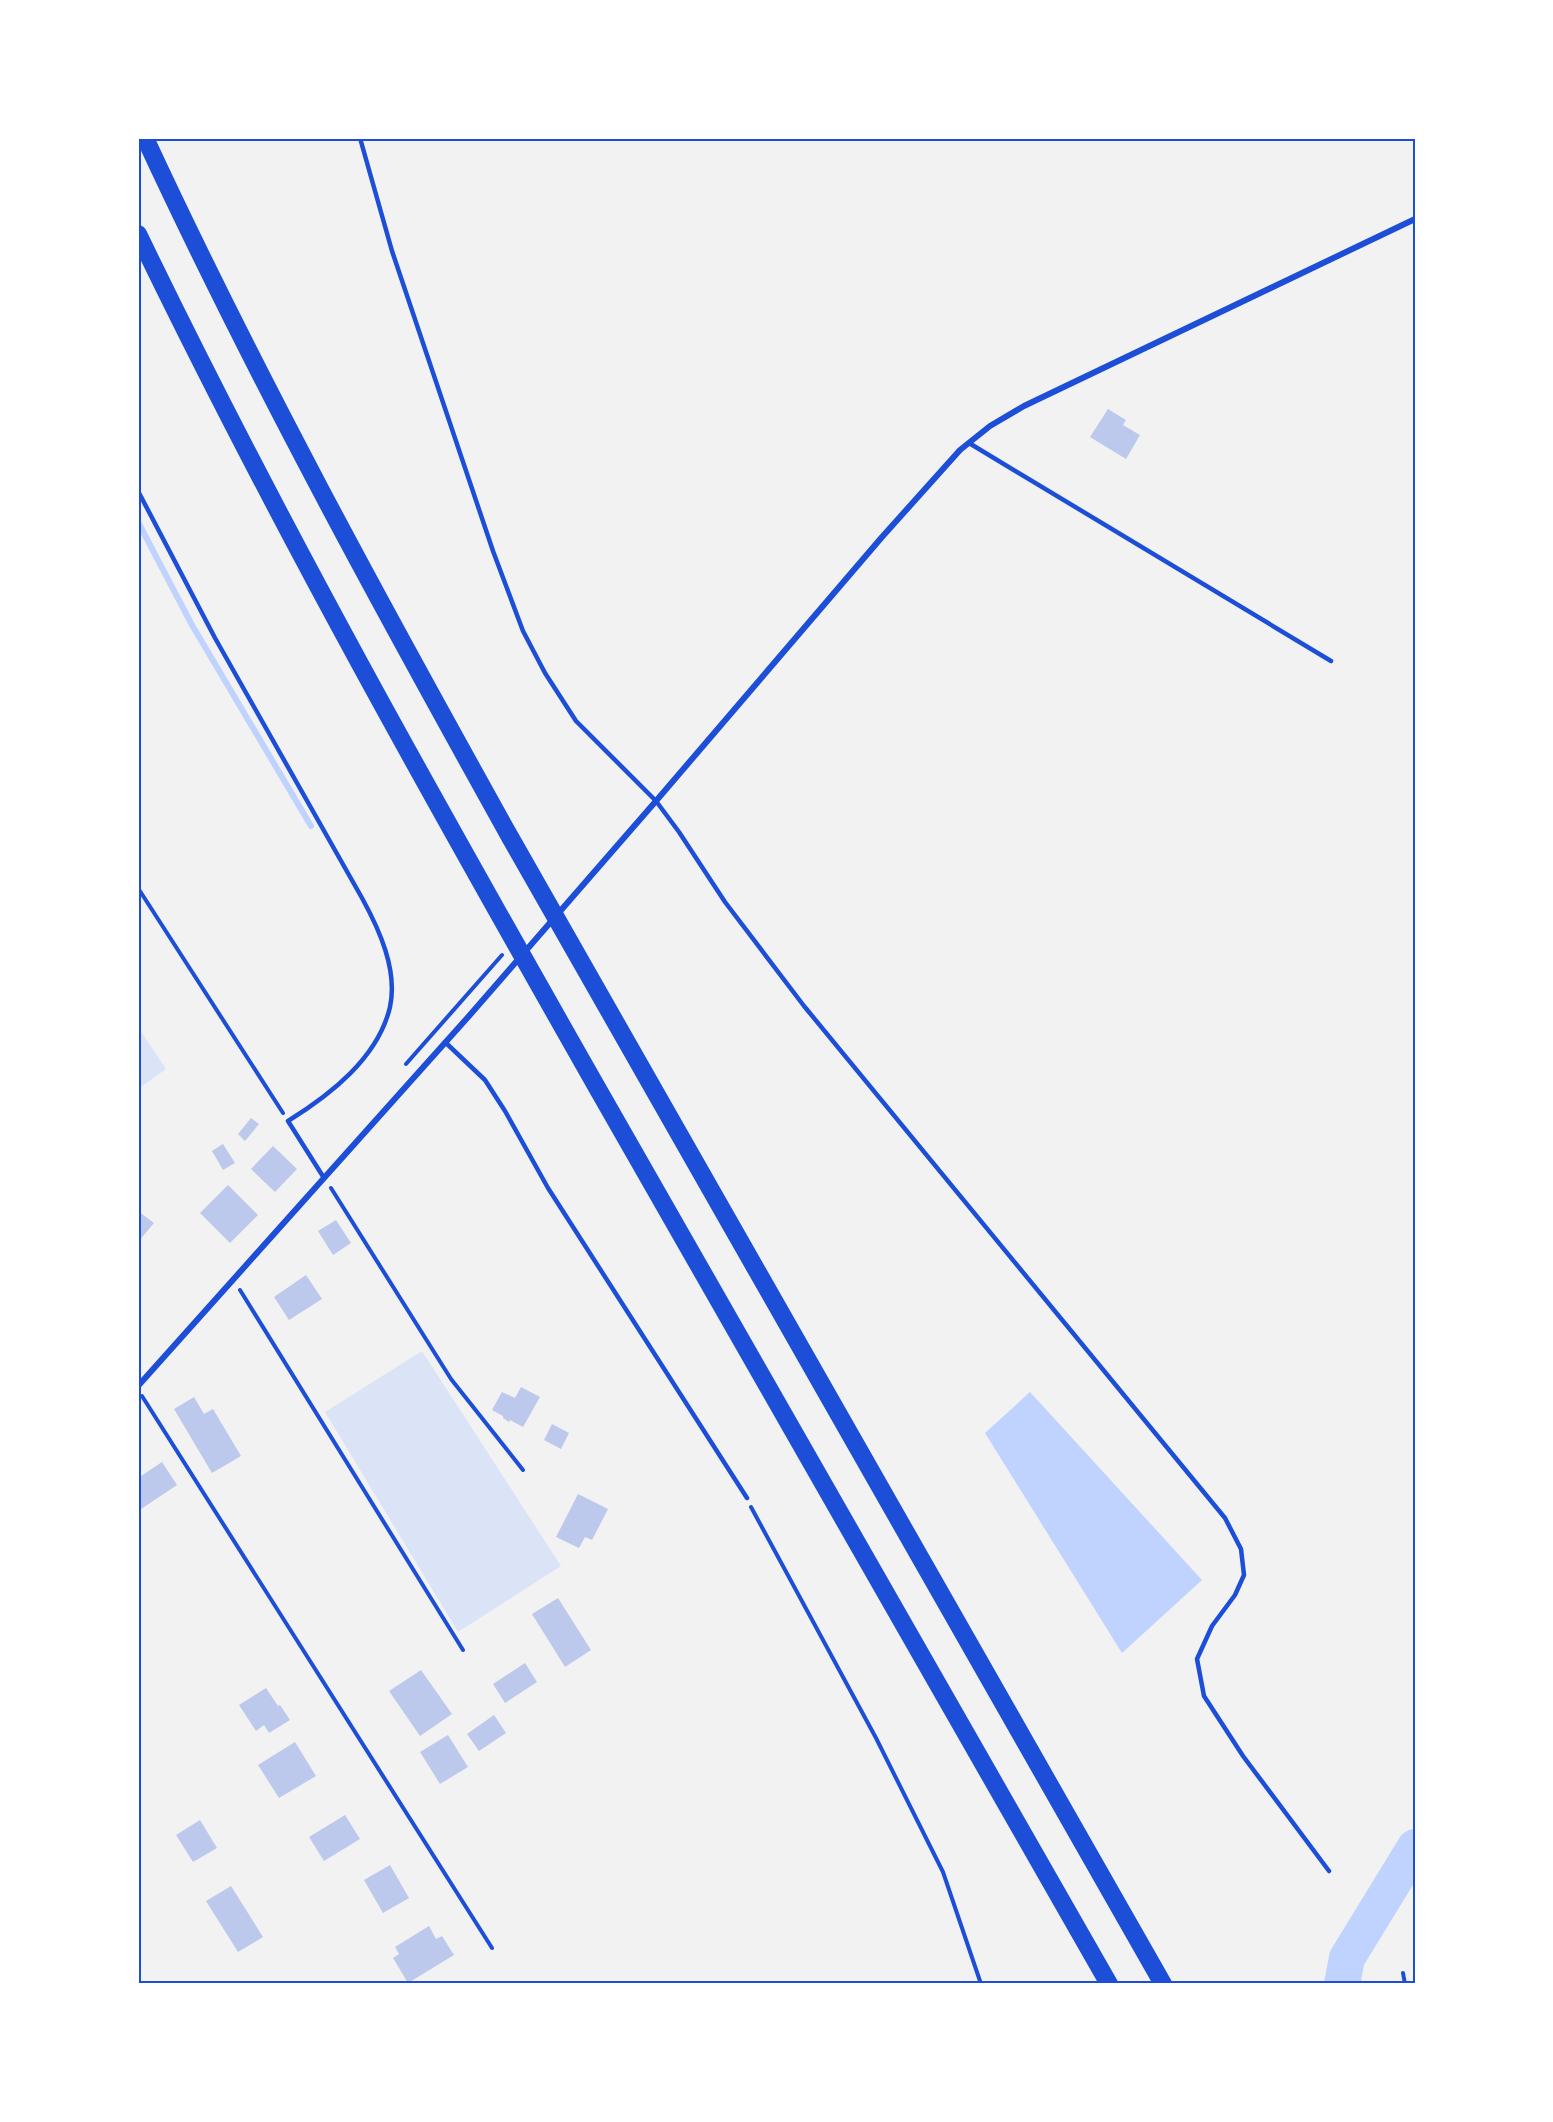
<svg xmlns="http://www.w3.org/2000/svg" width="1553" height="2122" font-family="'Open Sans',sans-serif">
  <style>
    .green { fill: #dbe4f7 }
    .water { fill: #bfd3fe }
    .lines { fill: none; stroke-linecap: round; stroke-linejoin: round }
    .stream { stroke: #bfd3fe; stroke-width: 6 }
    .river { stroke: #bfd3fe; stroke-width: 36 }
    .building { fill: #bdc9ec }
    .path { stroke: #1d4ed8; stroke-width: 4 }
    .service { stroke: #1d4ed8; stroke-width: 4.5 }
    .minor { stroke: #1d4ed8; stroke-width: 6 }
    .motorway { stroke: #1d4ed8; stroke-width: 18 }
    .neatline { fill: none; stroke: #1d4ed8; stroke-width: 2 }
  </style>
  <rect width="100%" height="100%" fill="#f2f2f2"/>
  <!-- green -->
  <path class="green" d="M138 1027 166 1069 138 1089Z
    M422 1351 561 1566 458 1632 325 1412Z"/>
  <!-- water -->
  <path class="water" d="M1030 1392 1202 1580 1122 1653 985 1433Z"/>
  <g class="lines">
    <!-- stream -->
    <path class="stream" d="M138 522 192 625 311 826"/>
    <!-- river -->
    <path class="river" d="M1342 1984 1347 1958 1415 1847"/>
  </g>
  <!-- building -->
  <path class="building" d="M1108 409 1126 420 1123 425 1140 435 1126 459 1090 437Z
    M251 1118 259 1124 245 1141 238 1134Z
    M223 1144 235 1163 223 1170 212 1151Z
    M273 1146 297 1169 275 1192 251 1169Z
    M228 1185 258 1215 230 1243 200 1213Z
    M138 1211 154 1223 138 1242Z
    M336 1220 351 1243 333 1255 318 1231Z
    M306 1275 322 1299 289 1320 274 1297Z
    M521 1387 540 1397 523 1427 510 1420 509 1422 503 1418V1416L492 1410 502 1392 515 1398Z
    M194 1397 204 1414 213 1409 241 1456 212 1473 174 1409Z
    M552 1424 569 1433 561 1449 544 1440Z
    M162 1462 177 1485 138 1511V1478Z
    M578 1494 608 1509 592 1540 585 1537 579 1548 556 1537Z
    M558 1598 591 1650 565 1667 532 1614Z
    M525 1663 537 1682 505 1703 493 1684Z
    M421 1670 452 1714 420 1736 389 1691Z
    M266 1688 278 1706 280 1705 290 1720 269 1733 264 1725 256 1731 239 1705Z
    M494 1715 506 1733 479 1751 467 1734Z
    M448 1735 468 1767 440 1784 420 1752Z
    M295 1742 316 1776 279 1798 258 1765Z
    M345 1815 360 1839 324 1861 309 1837Z
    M200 1820 217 1848 193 1862 176 1835Z
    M390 1865 409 1898 383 1913 364 1880Z
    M231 1886 263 1937 238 1952 206 1901Z
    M429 1926 436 1939 442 1936 454 1955 408 1983 393 1958 399 1954 395 1947Z"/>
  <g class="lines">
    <!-- path -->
    <path class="path" d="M138 888 283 1113
      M406 1064 502 955
      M331 1188 451 1379 523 1470
      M240 1290 463 1650
      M142 1396 492 1948
      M751 1507 876 1738 943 1872 981 1984
      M1403 1973 1405 1984"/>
    <!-- service -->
    <path class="service" d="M360 138 392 251 493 551 523 631 545 673 576 721 656 801 679 832 725 902 804 1006 1225 1518 1241 1549 1244 1575 1235 1595 1212 1626 1197 1659 1204 1696 1243 1756 1329 1871
      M969 443 1331 661
      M138 491 215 638 362 898C379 929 398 970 390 1007 378 1058 330 1095 288 1121L324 1178
      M445 1042 485 1080 505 1111 548 1188 747 1498"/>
    <!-- minor -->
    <path class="minor" d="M138 1386 469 1016 656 801 882 537 960 450 990 426 1024 406 1415 219"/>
    <!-- motorway -->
    <path class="motorway" d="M145 138C256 377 382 607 510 837L1163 1984
      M138 234C278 524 436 804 595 1084 766 1385 938 1684 1109 1984"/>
  </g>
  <!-- border -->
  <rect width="1553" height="2122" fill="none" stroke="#ffffff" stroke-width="279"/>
  <rect x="140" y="140" width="1274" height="1842" class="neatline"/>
</svg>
